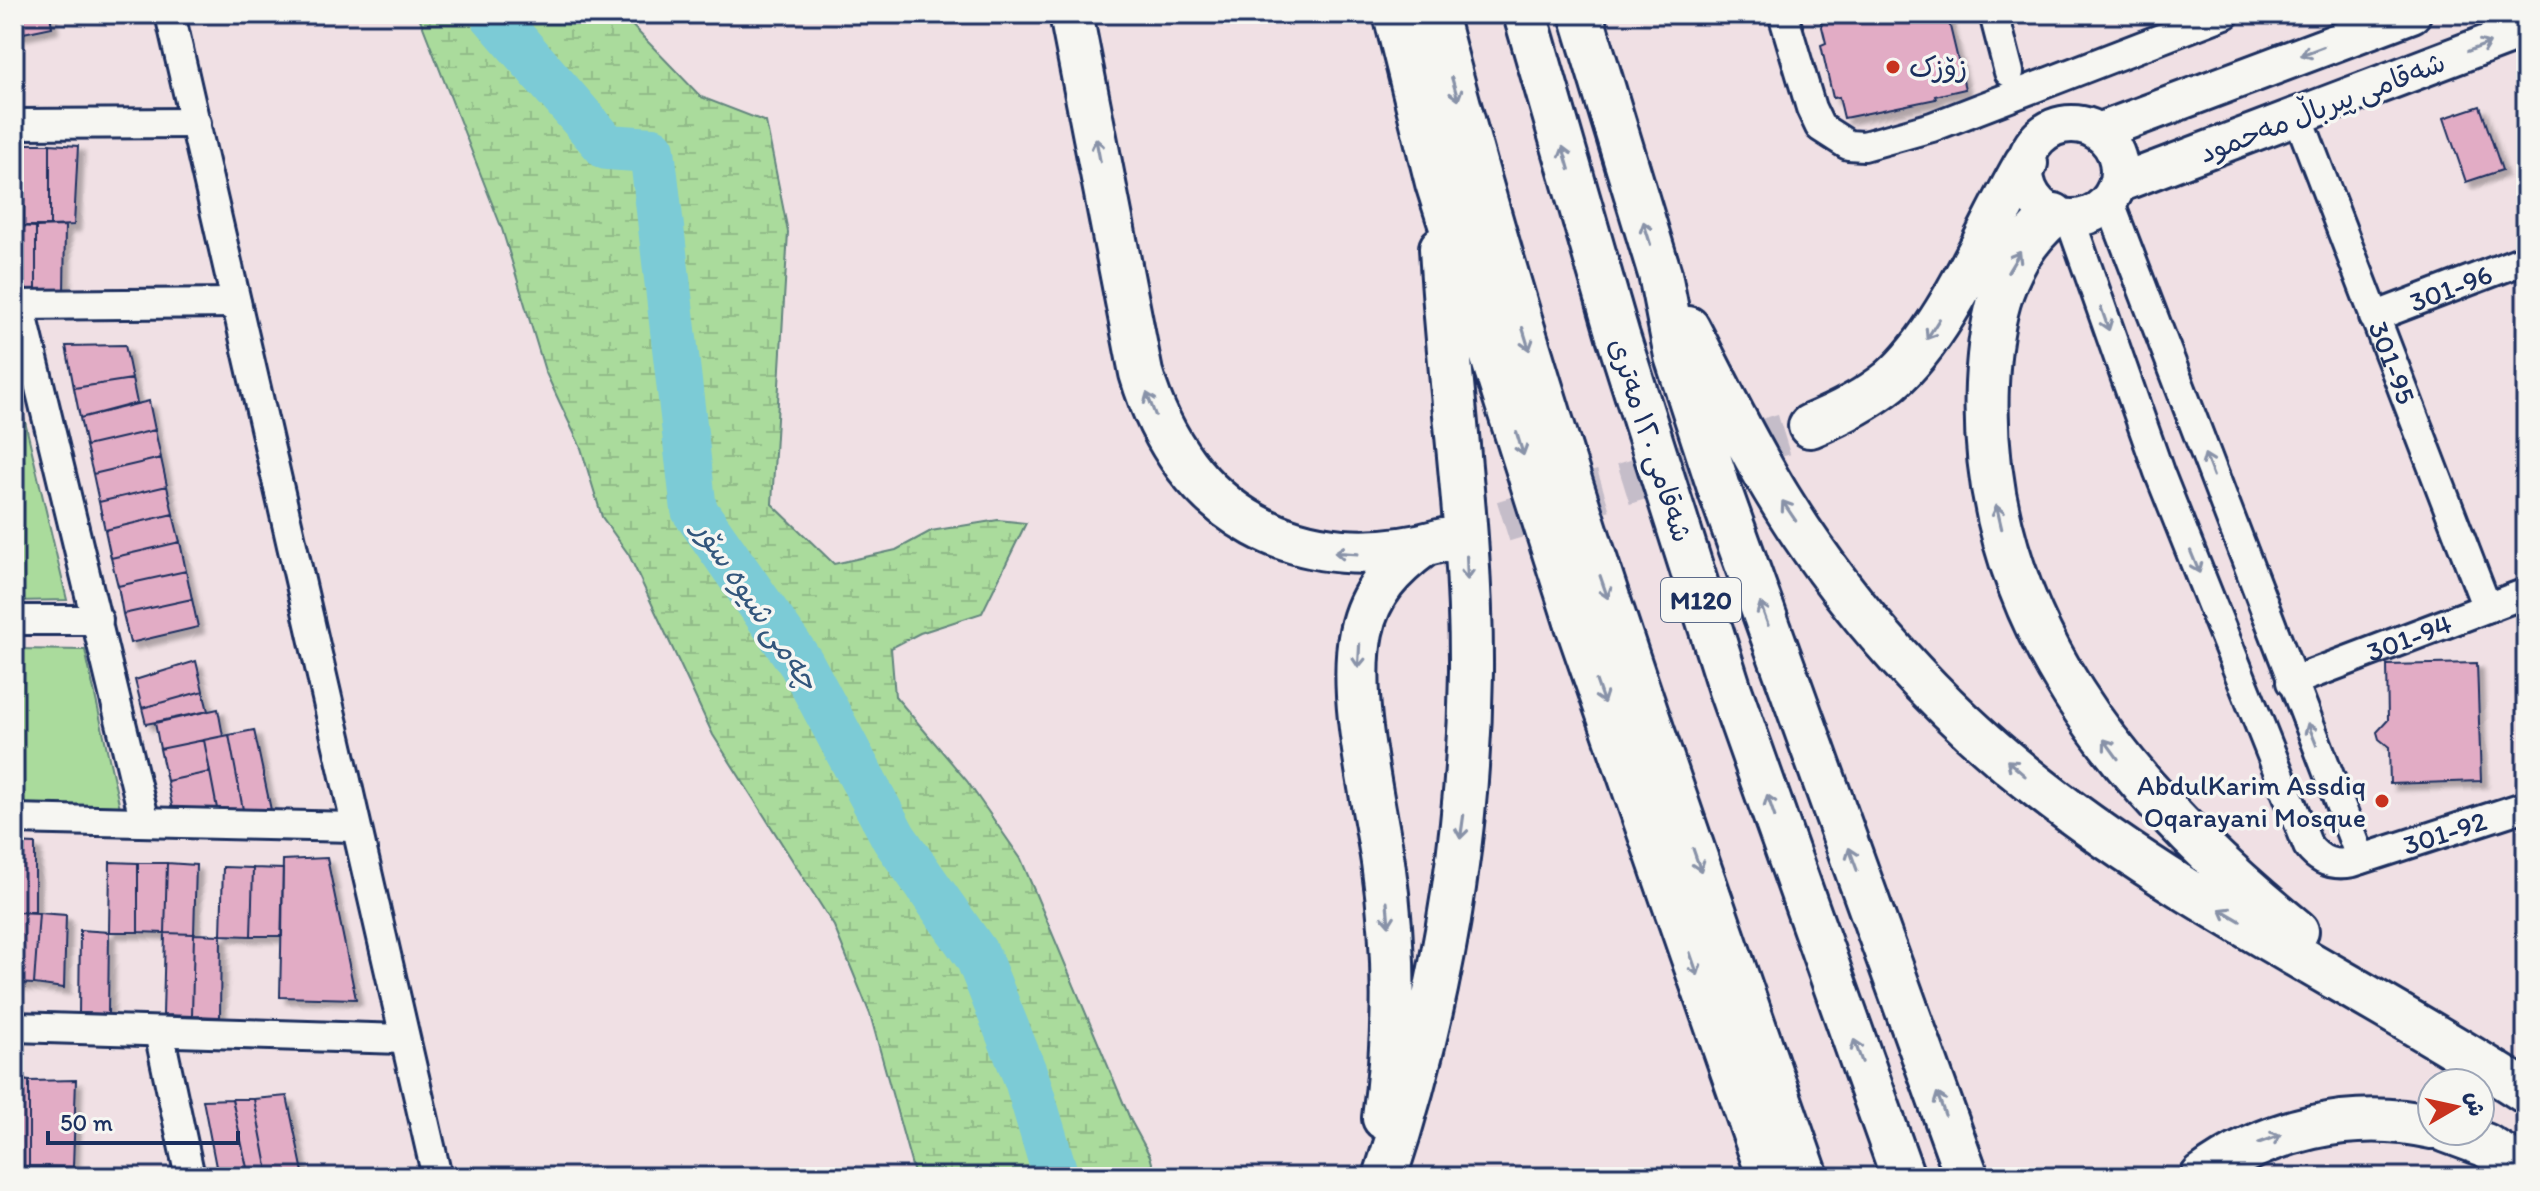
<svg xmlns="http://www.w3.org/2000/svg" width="2540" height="1191" font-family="Itim,'Playpen Sans Arabic',sans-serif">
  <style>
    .grass { fill: #aadb9c; stroke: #62857d; stroke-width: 2 }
    .wetland { fill: url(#wetland-marsh); stroke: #62857d; stroke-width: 2 }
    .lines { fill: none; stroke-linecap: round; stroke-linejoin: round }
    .river { stroke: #7bcbd6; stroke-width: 46 }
    .building { fill: #e2acc5; stroke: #1b2f5e; stroke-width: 2; filter: url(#shadow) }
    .highway-tunnel { stroke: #c5bdc9; stroke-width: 42; stroke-dasharray: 42 21; stroke-linecap: butt }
    .minor-casing { stroke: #1b2f5e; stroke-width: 34 }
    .major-casing { stroke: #1b2f5e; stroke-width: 42 }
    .highway-casing { stroke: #1b2f5e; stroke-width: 48 }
    .minor { stroke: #f6f6f2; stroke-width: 28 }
    .major { stroke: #f6f6f2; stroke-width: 36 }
    .highway { stroke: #f6f6f2; stroke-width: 42 }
    .oneway { stroke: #8892a8 }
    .poi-dot { fill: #c8321e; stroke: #f6f6f2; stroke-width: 3 }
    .labels { text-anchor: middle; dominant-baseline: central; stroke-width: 7; stroke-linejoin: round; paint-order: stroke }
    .shield { fill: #f6f6f2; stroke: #5d6b8a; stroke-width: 2 }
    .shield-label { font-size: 26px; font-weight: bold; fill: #1b2f5e }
    .poi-label { font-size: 28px; fill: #1b2f5e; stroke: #f6f6f2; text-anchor: start }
    .street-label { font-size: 28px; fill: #1b2f5e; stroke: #f6f6f2 }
    .water-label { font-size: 30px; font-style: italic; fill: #33567c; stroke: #f6f6f2 }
  </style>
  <defs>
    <pattern id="wetland-marsh" width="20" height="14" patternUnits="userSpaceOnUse" patternTransform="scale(2)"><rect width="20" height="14" fill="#aadb9c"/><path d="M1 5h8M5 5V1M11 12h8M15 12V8" fill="none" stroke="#92bc89"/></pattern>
    <filter id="shadow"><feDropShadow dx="6" dy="6" stdDeviation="2" flood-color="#0004"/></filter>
  </defs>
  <rect width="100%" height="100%" fill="#f0e0e4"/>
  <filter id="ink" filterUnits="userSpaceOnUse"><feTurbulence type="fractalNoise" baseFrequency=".0125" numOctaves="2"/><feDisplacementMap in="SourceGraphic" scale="16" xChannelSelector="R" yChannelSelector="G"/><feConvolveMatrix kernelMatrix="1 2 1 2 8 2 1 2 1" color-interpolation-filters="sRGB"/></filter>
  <g filter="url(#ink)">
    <!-- grass -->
    <path class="grass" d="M14 375 67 600 14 601Z
      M14 649 85 650 120 808 14 804Z"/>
    <!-- wetland -->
    <path class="wetland" d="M418 14H621L701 97 766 122 788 232 772 504 834 564 896 550 931 531 998 520 1026 523 982 613 920 633 891 648 895 696 967 781 1021 859 1131 1121 1150 1156 1156 1177H915L870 1014 834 926 713 735 629 555 602 517 581 448 545 371 502 229Z"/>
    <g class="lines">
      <!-- river -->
      <path class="river" d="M492 14 607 147 652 150 694 510 801 663 894 838 978 957 1027 1080 1056 1177"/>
    </g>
    <!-- building -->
    <path class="building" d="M14 14H50L52 27 14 35Z
      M1842 14H1947L1965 89 1935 96 1936 99 1844 118 1839 97 1833 98 1821 45 1826 43 1821 23 1843 18Z
      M2480 106 2502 170 2466 182 2444 118Z
      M23 144H50V226H24Z
      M50 144 78 146 74 225 50 226Z
      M14 226 36 227V293L14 294Z
      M65 226 64 294 36 293V227Z
      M125 345 132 379 74 388 66 346Z
      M132 379 137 403 80 418 74 388Z
      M149 401 155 430 86 446 80 418Z
      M155 430 161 458 93 474 86 446Z
      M161 458 167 486 99 502 93 474Z
      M167 486 173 514 105 530 99 502Z
      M173 514 180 542 111 558 105 530Z
      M180 542 186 571 118 586 111 558Z
      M186 571 192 599 123 614 118 586Z
      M192 599 198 627 130 643 123 614Z
      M196 661 203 691 142 708 135 680Z
      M2477 663 2481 781 2390 784 2389 747 2379 739 2377 732 2388 720 2387 665Z
      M203 691 208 711 146 724 142 708Z
      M218 709 223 736 160 749 155 723Z
      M254 730 271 810 244 815 229 735Z
      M229 735 244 815 219 819 204 740Z
      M204 740 210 772 167 781 160 749Z
      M210 772 219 819 175 820 167 781Z
      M14 843 35 844V912H14Z
      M327 858 356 999 280 997 283 860Z
      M110 862 138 863V932H109Z
      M138 863H167L165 933 138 932Z
      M167 863 196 865 194 934 165 933Z
      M223 867 253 868 251 936 221 935Z
      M253 868 283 869 282 936H251Z
      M14 912 39 913 34 984 14 983Z
      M39 913 66 915 64 988 34 984Z
      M80 930 109 932 108 1014 79 1013Z
      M165 933 194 934 192 1016 163 1015Z
      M194 934 221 935 220 1017 192 1016Z
      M14 1079 29 1081V1166L14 1165Z
      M76 1080 73 1167 29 1166V1081Z
      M287 1096 304 1177H269L254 1099Z
      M232 1099 249 1177H218L203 1100Z
      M232 1099H254L269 1177H249Z"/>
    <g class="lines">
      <!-- highway-tunnel -->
      <path class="highway-tunnel" d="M1443 540 1810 426"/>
      <defs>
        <g id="minor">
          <path d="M170 14 437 1177"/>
          <path d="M1783 14 1811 108 1820 127 1848 145 1864 146 1932 127 2225 14"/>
          <path d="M1994 14 2009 72"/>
          <path id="s1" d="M2298 116 2487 608"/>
          <path d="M14 124 196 123"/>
          <path d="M2109 201 2361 859"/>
          <path id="s2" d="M2070 219 2159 472 2308 846C2320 862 2334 866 2353 862L2526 806"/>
          <path d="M14 305 236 303"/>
          <path d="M20 305 145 822"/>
          <path id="s3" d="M2374 317 2526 259"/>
          <path d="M14 620H98"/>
          <path id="s4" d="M2291 682 2526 593"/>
          <path d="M14 819 354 827"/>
          <path d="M14 1027 403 1039"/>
          <path d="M159 1032 190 1177"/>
        </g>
        <path id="major" d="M2025 171a47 47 0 1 1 94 0a47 47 0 1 1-94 0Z
          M2098 132 2412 14
          M2118 184 2526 29"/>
        <path id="highway" d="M1071 14 1141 373C1183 516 1301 580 1443 540
          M1395 14 1437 183 1576 622 1769 1177
          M1435 14C1536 409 1673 793 1807 1177
          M1525 14 1618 336 1730 690 1903 1177
          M1581 14 1660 274 1676 356 1720 491 1967 1177
          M2054 215C2002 259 1990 318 1987 384 1977 619 2125 791 2297 931
          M1688 328C1719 387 1748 448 1783 504 1849 610 1939 710 2038 787 2189 906 2365 988 2526 1092
          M1810 426C1839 414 1865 401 1890 381 1947 332 1987 229 2026 163
          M1384 1118C1396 1034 1395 946 1383 862 1373 795 1348 697 1361 632 1369 592 1393 568 1424 545
          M2447 1131 2485 1145 2526 1170
          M1385 1177C1439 1014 1469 843 1471 671 1472 530 1449 389 1441 248
          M2202 1177C2267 1129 2353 1109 2432 1127"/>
      </defs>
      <!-- minor casing -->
      <use href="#minor" class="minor-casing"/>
      <!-- major casing -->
      <use href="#major" class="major-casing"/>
      <!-- highway casing -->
      <use href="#highway" class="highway-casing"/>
      <!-- minor -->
      <use href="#minor" class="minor"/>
      <!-- major -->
      <use href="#major" class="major"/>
      <!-- highway -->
      <use href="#highway" class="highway"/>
    </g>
    <!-- one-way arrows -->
    <defs><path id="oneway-shaft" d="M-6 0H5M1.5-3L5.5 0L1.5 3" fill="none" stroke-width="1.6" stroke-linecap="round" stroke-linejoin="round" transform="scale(2)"/></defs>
    <g class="oneway">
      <use href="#oneway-shaft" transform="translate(2479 47) rotate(-21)"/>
      <use href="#oneway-shaft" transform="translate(2312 51) rotate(159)"/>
      <use href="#oneway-shaft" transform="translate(1455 89) rotate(74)"/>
      <use href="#oneway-shaft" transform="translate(1098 150) rotate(-101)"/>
      <use href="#oneway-shaft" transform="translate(1566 158) rotate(-106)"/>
      <use href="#oneway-shaft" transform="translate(1647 233) rotate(-107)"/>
      <use href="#oneway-shaft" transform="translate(2014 262) rotate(-59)"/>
      <use href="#oneway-shaft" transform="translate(2105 319) rotate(71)"/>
      <use href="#oneway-shaft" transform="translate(1933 329) rotate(122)"/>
      <use href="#oneway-shaft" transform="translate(1526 339) rotate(73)"/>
      <use href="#oneway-shaft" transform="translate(1151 404) rotate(-111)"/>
      <use href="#oneway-shaft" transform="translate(1520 444) rotate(73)"/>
      <use href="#oneway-shaft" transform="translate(2209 465) rotate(-111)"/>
      <use href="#oneway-shaft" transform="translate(1789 511) rotate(-124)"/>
      <use href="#oneway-shaft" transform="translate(1999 517) rotate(-103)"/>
      <use href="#oneway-shaft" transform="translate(1346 553) rotate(-176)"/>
      <use href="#oneway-shaft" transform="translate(2195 562) rotate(68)"/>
      <use href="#oneway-shaft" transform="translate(1467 568) rotate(88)"/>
      <use href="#oneway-shaft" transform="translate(1604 587) rotate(71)"/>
      <use href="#oneway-shaft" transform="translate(1764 614) rotate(-110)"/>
      <use href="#oneway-shaft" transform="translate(1359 656) rotate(93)"/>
      <use href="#oneway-shaft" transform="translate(1600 692) rotate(71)"/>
      <use href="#oneway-shaft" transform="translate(2312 734) rotate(-112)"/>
      <use href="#oneway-shaft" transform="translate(2111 749) rotate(-126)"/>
      <use href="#oneway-shaft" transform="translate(2016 768) rotate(-139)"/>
      <use href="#oneway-shaft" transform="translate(1771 806) rotate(-109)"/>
      <use href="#oneway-shaft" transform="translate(1462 827) rotate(98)"/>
      <use href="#oneway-shaft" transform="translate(1853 859) rotate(-110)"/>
      <use href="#oneway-shaft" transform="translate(1697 860) rotate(71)"/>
      <use href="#oneway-shaft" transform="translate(1388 914) rotate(85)"/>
      <use href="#oneway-shaft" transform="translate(2230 915) rotate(-150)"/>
      <use href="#oneway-shaft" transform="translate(1694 964) rotate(71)"/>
      <use href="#oneway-shaft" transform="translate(1858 1051) rotate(-110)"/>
      <use href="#oneway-shaft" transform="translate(1941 1104) rotate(-110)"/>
      <use href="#oneway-shaft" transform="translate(2270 1139) rotate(-20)"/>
    </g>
  </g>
  <!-- markers -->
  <g class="poi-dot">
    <circle cx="1893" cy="67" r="8"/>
    <circle cx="2382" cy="801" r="8"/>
  </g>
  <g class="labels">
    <!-- shield labels -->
    <rect class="shield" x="1661" y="578" width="80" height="44" rx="6"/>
    <g class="shield-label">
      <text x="1701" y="600">M120</text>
    </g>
    <!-- poi labels -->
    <g class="poi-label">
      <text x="1909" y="67">زۆزک</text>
      <text x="2366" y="785" text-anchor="end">AbdulKarim Assdiq<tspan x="2366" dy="32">Oqarayani Mosque</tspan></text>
    </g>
    <!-- street labels -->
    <g class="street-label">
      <text transform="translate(2322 107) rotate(-21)">شەقامی پیرباڵ مەحمود</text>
      <text stroke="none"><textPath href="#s3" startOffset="82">301-96</textPath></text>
      <text stroke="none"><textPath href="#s1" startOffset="264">301-95</textPath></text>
      <text transform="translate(1651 440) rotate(72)">شەقامی ١٢٠ مەتری</text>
      <text stroke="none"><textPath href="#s4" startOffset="126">301-94</textPath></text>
      <text stroke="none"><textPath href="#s2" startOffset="818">301-92</textPath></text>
    </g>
    <!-- water labels -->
    <g class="water-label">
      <text transform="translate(757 605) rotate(56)">چەمی شیوە سۆر</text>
    </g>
  </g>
  <!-- margin -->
  <rect width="2540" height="1191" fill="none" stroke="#f6f6f2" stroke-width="48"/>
  <rect x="24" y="24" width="2492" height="1143" fill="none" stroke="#1b2f5e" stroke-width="3" filter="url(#ink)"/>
  <!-- north arrow -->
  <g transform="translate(2456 1107) rotate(81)"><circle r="38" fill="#f6f6f2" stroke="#9ea6b7" stroke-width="2"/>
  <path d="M0-6L14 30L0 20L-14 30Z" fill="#c8321e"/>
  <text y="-12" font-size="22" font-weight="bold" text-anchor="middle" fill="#1b2f5e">ش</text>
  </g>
  <!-- scale -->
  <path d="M48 1131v12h190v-12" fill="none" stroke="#1b2f5e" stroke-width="4"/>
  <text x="60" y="1131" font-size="24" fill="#1b2f5e" stroke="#f6f6f2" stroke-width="6" paint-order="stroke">50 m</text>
</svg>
